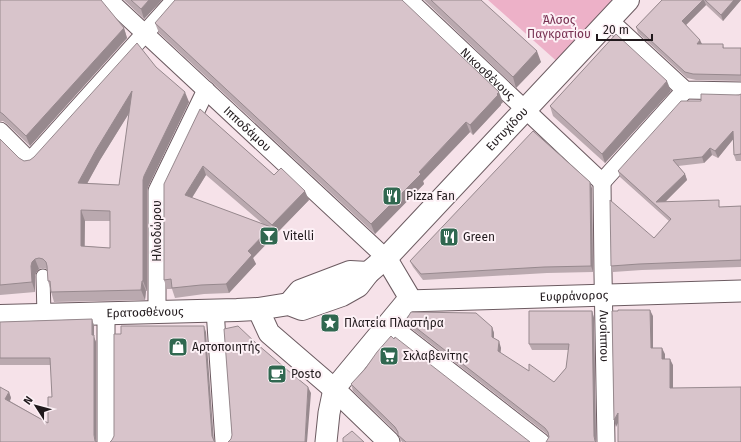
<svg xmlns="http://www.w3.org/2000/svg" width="741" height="442" font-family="'Fira Sans',sans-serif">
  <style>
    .park { fill: #edb1c8 }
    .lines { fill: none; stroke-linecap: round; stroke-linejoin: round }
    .pedestrian-casing { stroke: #6c5b61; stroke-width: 15 }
    .minor-casing { stroke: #6c5b61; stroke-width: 19 }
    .tertiary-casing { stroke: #6c5b61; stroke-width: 23 }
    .secondary-casing { stroke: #6c5b61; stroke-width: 24 }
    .pedestrian { stroke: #fff; stroke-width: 13 }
    .minor { stroke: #fff; stroke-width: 17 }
    .tertiary { stroke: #fff; stroke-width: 21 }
    .secondary { stroke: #fff; stroke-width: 22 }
    .wall { fill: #baa9af; fill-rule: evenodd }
    .shaded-wall { fill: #97898e }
    .building { fill: #d8c4cb; stroke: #97898e; fill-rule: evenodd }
    .labels { text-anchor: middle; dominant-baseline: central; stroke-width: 4; stroke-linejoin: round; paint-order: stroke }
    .park-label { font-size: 12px; fill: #783152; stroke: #fdf1f6 }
    .street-label { font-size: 12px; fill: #20191c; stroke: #fdf1f6 }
    .poi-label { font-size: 12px; fill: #20191c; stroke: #fdf1f6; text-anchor: start }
  </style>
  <rect width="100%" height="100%" fill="#f6e2e9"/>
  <!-- park -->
  <path class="park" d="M488 0H621L561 65Z"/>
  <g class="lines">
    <defs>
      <path id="pedestrian" d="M43 276 44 315"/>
      <g id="minor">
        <path id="s1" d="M109 0 386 258"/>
        <path id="s2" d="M409 0 602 182"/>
        <path d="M609 20 685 90 741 91"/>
        <path d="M0 131 30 161 175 0"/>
        <path id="s3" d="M602 182 603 274 606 442"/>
        <path d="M602 182 685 90"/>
        <path d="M215 310 224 442"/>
        <path d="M157 312V191L206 90"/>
        <path d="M388 323 541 442"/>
        <path d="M106 442V313"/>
      </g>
      <g id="tertiary">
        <path id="s4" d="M407 301 741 291"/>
        <path d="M258 309 269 333 334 389 389 442"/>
        <path d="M334 389 407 301 408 295 386 258"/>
        <path d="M326 442 329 413 334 389"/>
      </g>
      <g id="secondary">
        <path d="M289 304 300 291 350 272 368 273"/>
        <path id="s5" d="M0 316 237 310 258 309 289 304 302 309 342 295 358 286 368 273 389 255 628 0"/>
      </g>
    </defs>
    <!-- pedestrian casing -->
    <use href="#pedestrian" class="pedestrian-casing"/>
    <!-- minor casing -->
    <use href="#minor" class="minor-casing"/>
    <!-- tertiary casing -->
    <use href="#tertiary" class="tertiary-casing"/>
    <!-- secondary casing -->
    <use href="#secondary" class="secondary-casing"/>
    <!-- pedestrian -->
    <use href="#pedestrian" class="pedestrian"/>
    <!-- minor -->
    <use href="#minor" class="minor"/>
    <!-- tertiary -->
    <use href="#tertiary" class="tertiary"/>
    <!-- secondary -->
    <use href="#secondary" class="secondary"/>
  </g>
  <!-- wall -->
  <path class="wall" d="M0 0 124 28 127 38 30 146 7 124 3 121H0Z
    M124 0H162L144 19Z
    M424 0H481L541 62 516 88Z
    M662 0H741L723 21 706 5 686 25 702 44H723L724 48H741V81L696 80 687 78 638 33 636 27Z
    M155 23 503 102 501 104V105L473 135 470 132 423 181 424 184 375 234 159 33Z
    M156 67 189 102 148 187 147 191V291H146L145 300 54 302 48 281 47 269 43 268 39 269 36 273 35 276V292L0 295V139L19 158 24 161 30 160ZM129 113 119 185 87 183 100 160ZM85 221H110V248L85 246Z
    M671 91 605 163 553 116 550 106Z
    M741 94V161H736L734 155 733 139 718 158 712 155 704 163 678 166 685 174 687 180 665 202 721 207 741 206V267L642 270 613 272 611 266 654 238 669 221 620 177 618 171 701 101Z
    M200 109 274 175 309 200 276 234 273 232 274 236 253 258 256 264 229 293 204 294 175 298 172 289H167L164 280ZM206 175 263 224 192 198Z
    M592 188 593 272 547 273 423 280 413 267 410 261Z
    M592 311 594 318 596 442 549 437 547 434 408 326 406 320 492 327 494 333V338L501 348 500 353 529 371 554 382 566 368 569 350H532L529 344Z
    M92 319 94 326V337L96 342V441L0 442 9 392 11 398 10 401 48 423 52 397 51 365H0V322Z
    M351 384 530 442H402L397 433 353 391Z"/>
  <!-- shaded-wall -->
  <path class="shaded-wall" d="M149 0H162L144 19 141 9Z
    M703 0H704L706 5 684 27 682 21Z
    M734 0H741L723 21 721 15Z
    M124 28 127 38 30 146 26 136Z
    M700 40 703 46 697 44Z
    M537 51 541 62 516 88 513 77Z
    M667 81 671 91 605 163 602 154Z
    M132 91 136 102 100 160 82 193 78 183 96 150Z
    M185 92 189 102 148 187 147 191V291L143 281V180L144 176Z
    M499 92 503 102 501 104V105L473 135 470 125Z
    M466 122 470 132 423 181 424 184 375 234 371 224Z
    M733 131 735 137 718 158 715 151Z
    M710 148 712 155 704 163 702 157Z
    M203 166 206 175 188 204 185 195Z
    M685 174 687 180 659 208 656 202Z
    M590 182 592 188 593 272 591 266Z
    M305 191 309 200 276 234 272 225Z
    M81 210 85 221 84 256 81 246Z
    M271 227 274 236 253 258 256 264 229 293 226 284 248 251Z
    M35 259 39 269 36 273 35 276V292L32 282 31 266 32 262Z
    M142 281 146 291 145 300 141 290Z
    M650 310 653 316V354L651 348Z
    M592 311 594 318 596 442 594 436Z
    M92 319 94 326V337L96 342V442L94 435Z
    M204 326 206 332 214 442 212 436Z
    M492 327 494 333V343L492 337Z
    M499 341 501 348 500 357 498 351Z
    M662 348 665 354V365L662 359Z
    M670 359 673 365V394L670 388Z
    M308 387 311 393 307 442H305Z
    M9 392 11 398 7 406 5 399Z
    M618 413 620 419 616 427 614 420Z"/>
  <!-- building -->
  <path class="building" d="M0 0H101L124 28 26 136 3 114 0 112Z
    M131 0H149L141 9Z
    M175 0H402L499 92 497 94 498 95 470 125 466 122 419 172 421 174 371 224 155 23Z
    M431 0H481L537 51 513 77Z
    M662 0H703L682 21 700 40 697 44H723V48H741V75H739L693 74 685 72 636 27Z
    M705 0H734L721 15Z
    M616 34 667 81 602 154 550 106Z
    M137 43 156 67 185 92 144 176 143 180V281H142L141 290 51 292 50 281H48L47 266 46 262 43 259 39 258 35 259 32 262 31 266 32 282 0 285V139L19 158 24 161 30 160 34 157ZM132 91 119 185 78 183 96 150ZM81 210 110 211V248L81 246Z
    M701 94 739 95 741 94V154L734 155 733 131 715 151 710 148 702 157 673 160 685 174 656 202 719 200V207L741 206V260L639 264 611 266 610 200 654 238 671 219 618 171 681 101H701Z
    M200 109 274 175 281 168 305 191 272 225 203 166 185 195 271 227 248 251 252 255 226 284 201 285 172 288 171 279 164 280V184Z
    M533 131 590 182 591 266 544 267 421 274 410 261Z
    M618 310H650L651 348H662V359H670V388L741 387V442H618V413L614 420 612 311H618Z
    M529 311H592L594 436 595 441 596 442H546L549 437 548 432 545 428 406 320 411 312 476 313 492 327V337L499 341 498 351 529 371V364L554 382 566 368 569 344H529Z
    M92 319V335H94V435L95 441 97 442H0V387L9 392 5 399 48 423V397H52L50 358H0V322Z
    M121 326H204L212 436 214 441 215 442H110L112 440 114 436V334H121Z
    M238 326 257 344 292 374 308 387 305 442H228L231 439 232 435 224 329Z
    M391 336 394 339 395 337 530 442H406L398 435V432L395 427 351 384 365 369 377 352Z
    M352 431 364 442H343V438Z"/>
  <!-- icons -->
  <defs>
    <symbol id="restaurant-square" viewBox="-11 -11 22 22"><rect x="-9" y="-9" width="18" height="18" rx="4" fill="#306850" stroke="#fdf1f6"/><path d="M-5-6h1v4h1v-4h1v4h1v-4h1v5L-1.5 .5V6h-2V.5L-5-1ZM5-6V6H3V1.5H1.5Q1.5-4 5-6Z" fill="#fff"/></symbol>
    <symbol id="bar-square" viewBox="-11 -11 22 22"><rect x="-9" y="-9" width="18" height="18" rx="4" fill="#306850" stroke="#fdf1f6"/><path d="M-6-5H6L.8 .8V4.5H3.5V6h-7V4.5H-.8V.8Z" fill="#fff"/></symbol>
    <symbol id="sight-square" viewBox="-11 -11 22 22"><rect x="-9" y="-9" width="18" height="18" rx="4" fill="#306850" stroke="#fdf1f6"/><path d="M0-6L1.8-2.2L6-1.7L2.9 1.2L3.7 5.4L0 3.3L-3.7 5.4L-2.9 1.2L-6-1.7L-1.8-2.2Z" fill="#fff"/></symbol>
    <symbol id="shop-square" viewBox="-11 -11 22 22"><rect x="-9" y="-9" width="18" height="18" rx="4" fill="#306850" stroke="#fdf1f6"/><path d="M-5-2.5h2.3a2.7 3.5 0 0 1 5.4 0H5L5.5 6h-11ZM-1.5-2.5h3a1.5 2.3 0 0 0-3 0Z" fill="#fff"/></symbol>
    <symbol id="supermarket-square" viewBox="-11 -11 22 22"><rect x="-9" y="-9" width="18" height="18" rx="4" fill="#306850" stroke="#fdf1f6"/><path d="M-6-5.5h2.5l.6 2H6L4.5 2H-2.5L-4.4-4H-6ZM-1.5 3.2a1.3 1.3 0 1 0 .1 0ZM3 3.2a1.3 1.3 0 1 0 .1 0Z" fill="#fff"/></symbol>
    <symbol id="cafe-square" viewBox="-11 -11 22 22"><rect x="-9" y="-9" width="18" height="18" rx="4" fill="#306850" stroke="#fdf1f6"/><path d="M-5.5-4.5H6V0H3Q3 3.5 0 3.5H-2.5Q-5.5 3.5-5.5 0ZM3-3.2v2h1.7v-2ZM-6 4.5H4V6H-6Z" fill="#fff"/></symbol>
  </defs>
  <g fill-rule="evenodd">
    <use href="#restaurant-square" x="381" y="185" width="22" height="22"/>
    <use href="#bar-square" x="258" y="225" width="22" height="22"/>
    <use href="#restaurant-square" x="438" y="226" width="22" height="22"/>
    <use href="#sight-square" x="319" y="312" width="22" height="22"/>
    <use href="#shop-square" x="167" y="336" width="22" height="22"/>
    <use href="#supermarket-square" x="378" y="345" width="22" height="22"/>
    <use href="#cafe-square" x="266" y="363" width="22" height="22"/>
  </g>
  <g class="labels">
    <!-- park labels -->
    <g class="park-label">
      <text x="559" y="20">Άλσος<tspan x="559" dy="14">Παγκρατίου</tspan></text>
    </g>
    <!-- street labels -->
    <g class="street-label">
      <text stroke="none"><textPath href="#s2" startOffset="108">Νικοσθένους</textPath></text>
      <text stroke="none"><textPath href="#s1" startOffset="189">Ιπποδάμου</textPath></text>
      <text stroke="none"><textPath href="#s5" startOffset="581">Ευτυχίδου</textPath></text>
      <text transform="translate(157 231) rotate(-90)">Ηλιοδώρου</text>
      <text stroke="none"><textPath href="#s4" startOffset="167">Ευφράνορος</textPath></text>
      <text stroke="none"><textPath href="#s5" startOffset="145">Ερατοσθένους</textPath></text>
      <text stroke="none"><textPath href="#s3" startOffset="154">Λυσίππου</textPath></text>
    </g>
    <!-- poi labels -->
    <g class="poi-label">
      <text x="406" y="196">Pizza Fan</text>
      <text x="283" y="236">Vitelli</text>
      <text x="463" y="237">Green</text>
      <text x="344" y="323">Πλατεία Πλαστήρα</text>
      <text x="192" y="347">Αρτοποιητής</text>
      <text x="403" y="356">Σκλαβενίτης</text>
      <text x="291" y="374">Posto</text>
    </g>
  </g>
  <!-- north arrow -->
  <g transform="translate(36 406) rotate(306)" stroke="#fdf1f6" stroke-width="3" paint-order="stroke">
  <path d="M0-3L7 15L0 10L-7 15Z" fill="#20191c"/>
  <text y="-6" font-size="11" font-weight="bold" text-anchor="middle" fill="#20191c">N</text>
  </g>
  <!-- scale -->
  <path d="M597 34v6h55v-6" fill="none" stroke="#20191c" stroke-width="2"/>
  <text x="603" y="34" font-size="12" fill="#20191c" stroke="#fdf1f6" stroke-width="3" paint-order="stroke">20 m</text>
</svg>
